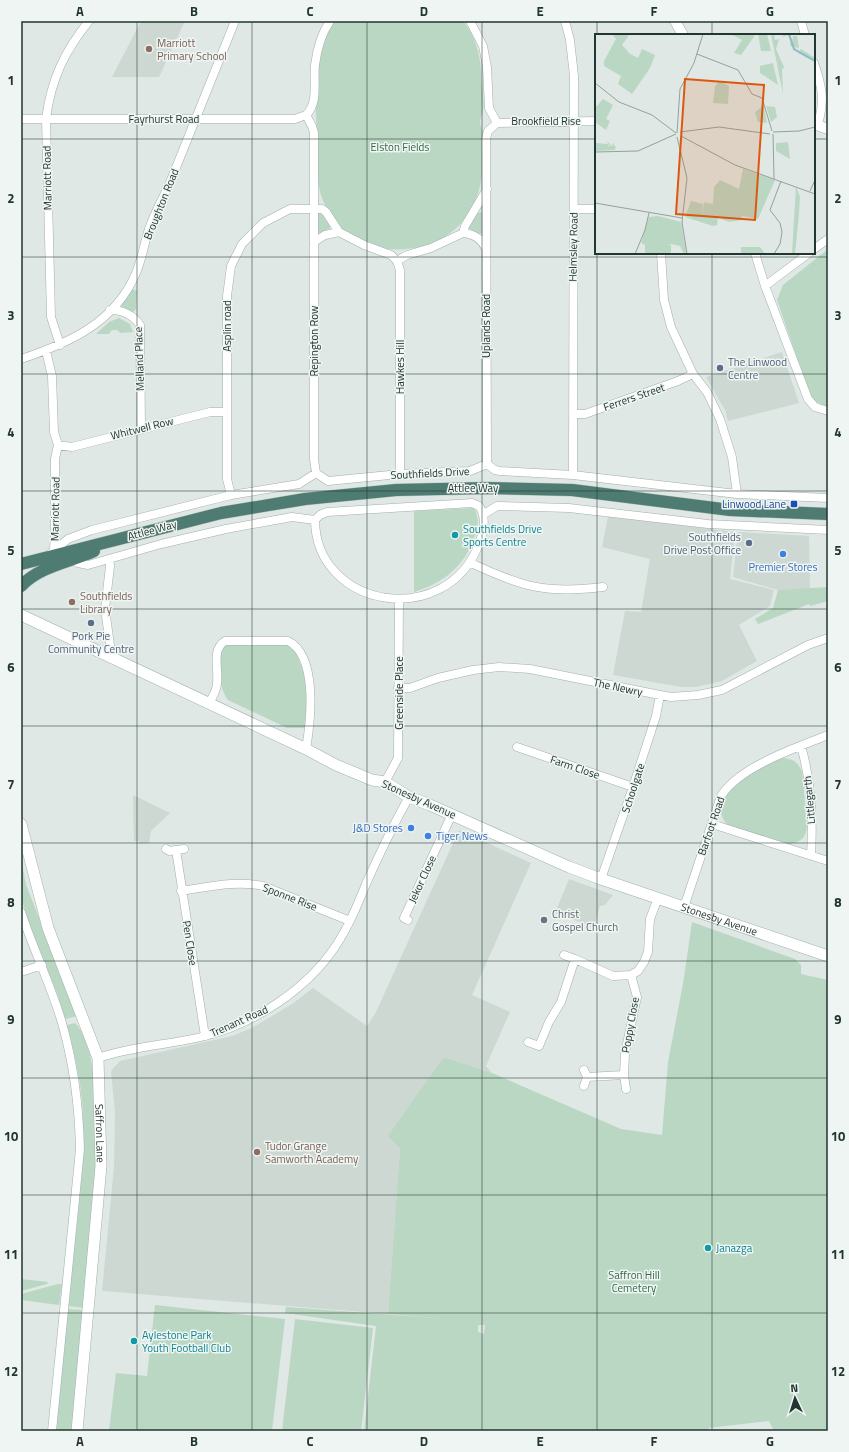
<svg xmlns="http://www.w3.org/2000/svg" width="849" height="1452" font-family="'Titillium Web',sans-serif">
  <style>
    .built { fill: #cdd8d3 }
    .green { fill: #bad7c3; fill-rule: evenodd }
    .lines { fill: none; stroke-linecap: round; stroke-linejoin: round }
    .minor-casing { stroke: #a3afab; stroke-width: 9 }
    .tertiary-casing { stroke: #a3afab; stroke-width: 11 }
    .secondary-casing { stroke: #a0b2ac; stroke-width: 12 }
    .trunk-casing { stroke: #bdc3c1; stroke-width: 13 }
    .minor { stroke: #fff; stroke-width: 8 }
    .tertiary { stroke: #fff; stroke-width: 10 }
    .secondary { stroke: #fff; stroke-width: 11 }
    .trunk { stroke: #4e7b72; stroke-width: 12 }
    .grid { fill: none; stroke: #223631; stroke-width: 1; stroke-opacity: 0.55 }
    .education-dot { fill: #8d6e63; stroke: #eff5f2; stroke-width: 1.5 }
    .service-dot { fill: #5c6f8a; stroke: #eff5f2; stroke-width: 1.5 }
    .transit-dot { fill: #1a4fb4; stroke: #eff5f2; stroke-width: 1.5 }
    .culture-dot { fill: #0f9aa8; stroke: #eff5f2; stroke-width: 1.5 }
    .shop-dot { fill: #3f7fe0; stroke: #eff5f2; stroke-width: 1.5 }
    .worship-dot { fill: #6b7280; stroke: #eff5f2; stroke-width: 1.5 }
    .labels { text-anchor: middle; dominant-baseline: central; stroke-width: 3; stroke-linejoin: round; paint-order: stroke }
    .education-label { font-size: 11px; fill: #785e54; stroke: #eff5f2; text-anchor: start }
    .street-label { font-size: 11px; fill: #223631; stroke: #eff5f2 }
    .park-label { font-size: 11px; fill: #326748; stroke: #eff5f2 }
    .service-label { font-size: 11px; fill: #4e5e75; stroke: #eff5f2; text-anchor: start }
    .transit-label { font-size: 11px; fill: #164399; stroke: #eff5f2; text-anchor: end }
    .culture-label { font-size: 11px; fill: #0d838f; stroke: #eff5f2; text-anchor: start }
    .shop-label { font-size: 11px; fill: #366cbe; stroke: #eff5f2 }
    .worship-label { font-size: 11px; fill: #5b616d; stroke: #eff5f2; text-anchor: start }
    .inset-river { fill: none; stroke: #8dbcc7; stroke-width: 2 }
    .inset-road { fill: none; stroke: #93a19c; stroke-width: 1 }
    .view { fill: #de570e; fill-opacity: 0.15; stroke: #de570e; stroke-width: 2 }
    .inset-edge { fill: none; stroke: #223631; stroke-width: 2 }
    .neatline { fill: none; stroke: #223631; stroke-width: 1.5 }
    .grid-label { font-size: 13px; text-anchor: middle; font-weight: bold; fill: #223631 }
  </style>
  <rect width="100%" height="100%" fill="#dfe8e4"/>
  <!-- built -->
  <path class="built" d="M141 21H185L159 77H112Z
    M782 352 799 403 728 421 725 410 706 377Z
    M608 516 735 532 730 579 774 590 770 606 739 625 757 661 722 681 696 687H681L613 675 625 611 641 612 650 559 602 547Z
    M738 532 809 536 810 589 778 590 733 577Z
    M133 795 170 813 151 831 149 843 139 844V841H134Z
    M459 830 531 863 472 995 510 1012 486 1066 492 1073 444 1057 400 1148 388 1314 102 1291 114 1167 115 1113 111 1071 120 1061 232 1036 252 1028 292 1004 313 988 367 1026 375 1014Z
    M569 879 613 895 605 905 600 906 594 927 555 913Z"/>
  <!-- green -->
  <path class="green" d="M335 21H463C479 41 481 61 482 86 483 94 484 102 483 110 483 114 480 118 480 121 480 126 483 131 483 136 483 157 484 179 476 199 453 263 350 268 324 203 315 183 317 159 317 138 316 100 309 52 335 21Z
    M322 212 331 226 329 229 319 233 317 231 318 213Z
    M482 212 483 233 478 234 468 228 477 213Z
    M828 249V407L812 401 777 300 783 285Z
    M132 289 137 291 136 309 133 312 123 308 121 305Z
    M119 318 130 324 133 332 121 333 117 330H112L109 334H96L109 322Z
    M474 508C480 519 478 527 474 538 464 567 443 583 414 592V511Z
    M828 587V601L810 606 809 604 758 624 755 619 773 608 778 590Z
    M227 644H286L295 650 306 678 308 690 307 724 304 728H287L228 700C219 689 216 660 222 647Z
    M783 758C794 759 797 762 802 771L807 824C807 838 800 843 787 844L729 826C699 799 760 762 783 758Z
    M21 859 26 885 78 1016 65 1019 57 993 28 921 21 896Z
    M692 922 795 959 801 965V974L828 980V1431H774L769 1421 709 1428 708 1431H364L376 1326 285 1313 286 1307 449 1319 388 1314 400 1148 388 1136 444 1057 492 1073 621 1129 662 1135 668 1062 683 984ZM478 1325H485L484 1334 478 1332Z
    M75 1023C114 1060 89 1253 84 1308L67 1306C74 1245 84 1183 83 1121 83 1089 75 1056 67 1025Z
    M21 1279 48 1282 47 1284 21 1291Z
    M58 1284H62L59 1305 21 1300V1294Z
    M155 1305 285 1319 272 1431H109L116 1373 147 1376Z
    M68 1309 84 1310 72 1431H55Z
    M295 1319 373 1328 361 1431H282Z"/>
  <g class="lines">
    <defs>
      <path id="minor" d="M470 21 483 46 487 67 489 108 497 123 488 131 486 139 487 464
        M565 21 570 40 574 76 573 475
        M801 21 805 35
        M814 63C822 86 825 100 818 124
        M21 119H295L306 115
        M497 123 596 121
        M574 209H596
        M463 233C474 234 482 239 486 249
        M314 242 325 235 339 232
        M814 249 828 239
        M661 253 664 300 671 327 693 374 707 392 720 419 732 457 737 494
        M755 253 765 286 808 399 815 407 828 411
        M397 261 400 270V474
        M765 286 809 253
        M110 310C123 310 133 315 140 325L141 428
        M60 345 51 317 46 119C51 80 64 52 89 21
        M46 351 52 376 54 432 58 445 55 459V536L54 549
        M21 359C69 343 115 323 136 273 142 259 144 244 149 229 154 214 162 200 169 185L235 21
        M573 414H585L678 381 693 374
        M58 445 72 447 210 412H227
        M316 473 314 459V133L312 126 306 115C319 103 313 81 315 65 317 49 321 34 330 21
        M231 495 227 479V296L231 266 242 244 263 223 290 209H322L326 212 339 232 364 245 391 255 397 261 407 255 431 248 463 233 465 226 487 189
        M484 514 497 506 569 508 708 524 828 530
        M47 556 68 539 92 530 231 495 299 484 316 473 328 481 400 474 470 471 487 464 495 470 500 471 573 475 737 494 828 498
        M109 559 110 566 105 609 111 652 110 657
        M74 560 78 563 88 565 161 544 226 529 292 517 315 520 320 515 327 512 472 503 479 506C487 517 484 531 479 544 446 630 316 609 315 520
        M471 563C522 587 547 594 603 587
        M398 688H410L438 678 473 670 499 667 530 669 660 695 671 697 698 695 722 690 808 645 828 638
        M209 704C212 697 217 691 217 683 219 668 211 650 225 641H288C318 656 311 720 306 749
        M801 746C811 780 813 820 811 855
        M517 747 633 787
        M385 782 398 758 399 600
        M712 824 828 861
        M166 849 169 851 176 850
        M184 849 176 850 205 1036
        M601 879 633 787 656 716 660 695
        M181 891C209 887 236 880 263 886L350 921
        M684 907 721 796C740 766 796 748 828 735
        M21 912C33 949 51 985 62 1023 74 1065 79 1106 80 1149L52 1431
        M408 920 404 918 452 814
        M564 955 575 959
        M21 972 42 965
        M528 1042 539 1046 549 1022 561 1002 575 959 613 976 631 975 638 971 644 962 648 952 650 919 658 898
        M98 1058C132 1046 170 1045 205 1036 255 1023 306 990 335 947 348 928 357 906 366 884 379 855 393 825 409 797
        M584 1070 587 1077 584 1086
        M624 1075 626 1089
        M587 1077 624 1075 625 1053 637 997 631 975"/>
      <path id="tertiary" d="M675 21 683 35
        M814 124 828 129"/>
      <g id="secondary">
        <path id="s1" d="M21 615 306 749 336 765 372 780 385 782 409 797 430 805 569 867 601 879 828 956"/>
        <path id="s2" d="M21 824 48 928 98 1058 101 1166 77 1431"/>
      </g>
      <path id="trunk" d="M21 564 221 513 305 499 396 490 486 488 572 490 730 510 828 514
        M21 586C40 566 70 562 94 551"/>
    </defs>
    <!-- minor casing -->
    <use href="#minor" class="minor-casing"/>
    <!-- tertiary casing -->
    <use href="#tertiary" class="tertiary-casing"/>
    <!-- secondary casing -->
    <use href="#secondary" class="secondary-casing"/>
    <!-- trunk casing -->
    <use href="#trunk" class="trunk-casing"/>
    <!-- minor -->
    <use href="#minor" class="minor"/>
    <!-- tertiary -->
    <use href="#tertiary" class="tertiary"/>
    <!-- secondary -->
    <use href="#secondary" class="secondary"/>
    <!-- trunk -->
    <use href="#trunk" class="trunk"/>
  </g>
  <!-- grid -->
  <path class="grid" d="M137 21V1431M252 21V1431M367 21V1431M482 21V1431M597 21V35M712 21V35M21 139H596M814 139H828M597 253V1431M712 253V1431M21 257H828M21 374H828M21 491H828M21 609H828M21 726H828M21 843H828M21 961H828M21 1078H828M21 1195H828M21 1313H828"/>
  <!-- markers -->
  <g class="education-dot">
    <circle cx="149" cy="49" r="4"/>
    <circle cx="72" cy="602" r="4"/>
    <circle cx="257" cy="1152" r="4"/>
  </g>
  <g class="service-dot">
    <circle cx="720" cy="368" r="4"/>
    <circle cx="749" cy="543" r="4"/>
    <circle cx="91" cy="623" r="4"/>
  </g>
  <rect class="transit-dot" x="790" y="500" width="8" height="8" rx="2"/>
  <g class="culture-dot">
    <circle cx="455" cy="535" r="4"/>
    <circle cx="708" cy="1248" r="4"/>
    <circle cx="134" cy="1341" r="4"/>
  </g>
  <g class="shop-dot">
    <circle cx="783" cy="554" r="4"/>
    <circle cx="411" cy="828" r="4"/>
    <circle cx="428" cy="836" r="4"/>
  </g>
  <circle class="worship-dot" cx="544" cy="920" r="4"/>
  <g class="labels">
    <!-- education labels -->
    <g class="education-label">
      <text x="157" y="43">Marriott<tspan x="157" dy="13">Primary School</tspan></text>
      <text x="80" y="596">Southfields<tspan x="80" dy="13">Library</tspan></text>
      <text x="265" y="1146">Tudor Grange<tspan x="265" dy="13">Samworth Academy</tspan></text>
    </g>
    <!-- street labels -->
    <g class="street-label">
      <text x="164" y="119">Fayrhurst Road</text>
      <text x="546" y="121">Brookfield Rise</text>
      <text transform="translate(47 178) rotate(-91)">Marriott Road</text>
      <text transform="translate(161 204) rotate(-68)">Broughton Road</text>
      <text transform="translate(573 247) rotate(-89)">Helmsley Road</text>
      <text transform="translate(227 326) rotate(-90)">Asplin road</text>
      <text transform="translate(486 326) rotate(-90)">Uplands Road</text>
      <text transform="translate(314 341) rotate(-90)">Repington Row</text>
      <text transform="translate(139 359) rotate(-92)">Melland Place</text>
      <text transform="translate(400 367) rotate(-90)">Hawkes Hill</text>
      <text transform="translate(634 397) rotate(-19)">Ferrers Street</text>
      <text transform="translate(142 428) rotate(-14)">Whitwell Row</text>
      <text transform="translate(430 473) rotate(-3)">Southfields Drive</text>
      <text x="473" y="488">Attlee Way</text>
      <text transform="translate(55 509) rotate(-89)">Marriott Road</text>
      <text transform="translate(152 530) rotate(-15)">Attlee Way</text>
      <text transform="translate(618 687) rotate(12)">The Newry</text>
      <text transform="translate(399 693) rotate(-90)">Greenside Place</text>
      <text transform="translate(575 767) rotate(19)">Farm Close</text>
      <text transform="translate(633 788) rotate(-72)">Schoolgate</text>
      <text transform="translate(419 799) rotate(24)">Stonesby Avenue</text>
      <text transform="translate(809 800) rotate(-95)">Littlegarth</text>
      <text transform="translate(711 826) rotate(-71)">Barfoot Road</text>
      <text transform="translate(422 879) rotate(-65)">Jekor Close</text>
      <text transform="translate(290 897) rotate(21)">Sponne Rise</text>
      <text stroke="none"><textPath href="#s1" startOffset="763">Stonesby Avenue</textPath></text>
      <text transform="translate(190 943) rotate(81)">Pen Close</text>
      <text transform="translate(239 1021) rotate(-24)">Trenant Road</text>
      <text transform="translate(630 1025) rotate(-80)">Poppy Close</text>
      <text stroke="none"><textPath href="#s2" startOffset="322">Saffron Lane</textPath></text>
    </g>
    <!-- park labels -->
    <g class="park-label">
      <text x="400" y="147">Elston Fields</text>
      <text x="634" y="1275">Saffron Hill<tspan x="634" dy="13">Cemetery</tspan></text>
    </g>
    <!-- service labels -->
    <g class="service-label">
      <text x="728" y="362">The Linwood<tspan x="728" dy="13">Centre</tspan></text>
      <text x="741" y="537" text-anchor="end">Southfields<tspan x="741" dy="13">Drive Post Office</tspan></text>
      <text x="91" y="636" text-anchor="middle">Pork Pie<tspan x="91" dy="13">Community Centre</tspan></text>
    </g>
    <!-- transit labels -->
    <g class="transit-label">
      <text x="786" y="504">Linwood Lane</text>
    </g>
    <!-- culture labels -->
    <g class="culture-label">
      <text x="463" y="529">Southfields Drive<tspan x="463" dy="13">Sports Centre</tspan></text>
      <text x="716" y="1248">Janazga</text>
      <text x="142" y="1335">Aylestone Park<tspan x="142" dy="13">Youth Football Club</tspan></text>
    </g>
    <!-- shop labels -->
    <g class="shop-label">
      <text x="783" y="567">Premier Stores</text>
      <text x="403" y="828" text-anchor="end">J&amp;D Stores</text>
      <text x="436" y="836" text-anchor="start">Tiger News</text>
    </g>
    <!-- worship labels -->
    <g class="worship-label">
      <text x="552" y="914">Christ<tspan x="552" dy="13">Gospel Church</tspan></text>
    </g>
  </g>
  <!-- overview -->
  <g transform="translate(595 34)">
    <rect width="220" height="220" fill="#dfe8e4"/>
    <path d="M17 0 34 1 27 11 35 20 43 24 47 15 60 21 55 34 37 60 23 50 26 42 9 32V27L21 5ZM136 0H161L146 21 139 19 147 6ZM163 0H172L176 17H166ZM176 0H179L180 6 184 5 181 15 189 33 187 36 188 60ZM190 0H195L197 9 198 2H202L204 14 195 12 196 5 192 1 186 4ZM206 15 220 24V28L203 19ZM178 29 183 51 165 39V32ZM125 47 134 52 133 70 118 69 120 52ZM8 65 18 71 11 85 15 87 11 96 0 88V71L2 72ZM168 72 169 73 172 89 163 88 160 78ZM171 72 180 73 182 83 176 88ZM12 107 17 112 19 108V112H15L14 110 13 112H21L20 116 0 117V109L13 110ZM193 108 195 125 181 117V109ZM148 135 180 146 163 185 147 182 146 186 134 188 123 184 122 191 118 192 90 183 96 167 108 170 107 181 109 169 108 168 118 170 119 153 125 146 144 155ZM201 152 205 163 204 179 200 220H197ZM63 182 86 188 91 218 89 220 85 212 76 210 73 211H76V218L73 220H50V211L46 209 54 183ZM146 213H165L170 220H146Z" fill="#bad7c3"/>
    <path class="inset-river" d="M194 0 199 15 220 27"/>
    <path class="inset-road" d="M102 20 143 36 157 60 167 64 177 97M0 49 24 68 57 81 81 99M85 98 124 93 175 100M178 98 204 97 220 93M82 99 85 55 99 29 108 0M178 100 179 145M86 102 140 131 220 160M82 103 92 144 87 188 92 220M0 118 43 117 81 100M215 157 220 146M0 169 87 184M40 220 50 196 54 179M179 220 185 210 187 198 185 189 175 176 186 147"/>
    <path class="view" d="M90 45 169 51 160 186 81 180Z"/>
    <rect width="220" height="220" class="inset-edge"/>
  </g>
  <!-- border -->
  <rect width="849" height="1452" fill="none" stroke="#eff5f2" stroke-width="44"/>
  <!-- north arrow -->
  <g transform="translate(795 1398) rotate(356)" stroke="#eff5f2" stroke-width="3" paint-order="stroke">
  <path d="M0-3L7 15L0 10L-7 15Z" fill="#223631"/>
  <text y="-6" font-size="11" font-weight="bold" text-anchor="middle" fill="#223631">N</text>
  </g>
  <rect x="22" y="22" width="805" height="1408" class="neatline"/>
  <g class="grid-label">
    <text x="80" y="16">A</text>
    <text x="194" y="16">B</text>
    <text x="310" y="16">C</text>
    <text x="424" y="16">D</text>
    <text x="540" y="16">E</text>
    <text x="654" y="16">F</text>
    <text x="770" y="16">G</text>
    <text x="11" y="85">1</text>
    <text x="838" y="85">1</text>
    <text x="11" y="203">2</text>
    <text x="838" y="203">2</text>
    <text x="11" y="320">3</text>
    <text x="838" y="320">3</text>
    <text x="11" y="437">4</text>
    <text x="838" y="437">4</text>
    <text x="11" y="555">5</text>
    <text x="838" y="555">5</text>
    <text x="11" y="672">6</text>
    <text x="838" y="672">6</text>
    <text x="11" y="789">7</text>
    <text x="838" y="789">7</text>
    <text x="11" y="907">8</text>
    <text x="838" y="907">8</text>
    <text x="11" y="1024">9</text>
    <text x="838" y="1024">9</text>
    <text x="11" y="1141">10</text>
    <text x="838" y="1141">10</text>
    <text x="11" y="1259">11</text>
    <text x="838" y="1259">11</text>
    <text x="11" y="1376">12</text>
    <text x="838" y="1376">12</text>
    <text x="80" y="1446">A</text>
    <text x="194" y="1446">B</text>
    <text x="310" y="1446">C</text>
    <text x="424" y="1446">D</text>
    <text x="540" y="1446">E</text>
    <text x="654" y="1446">F</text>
    <text x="770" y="1446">G</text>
  </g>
</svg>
